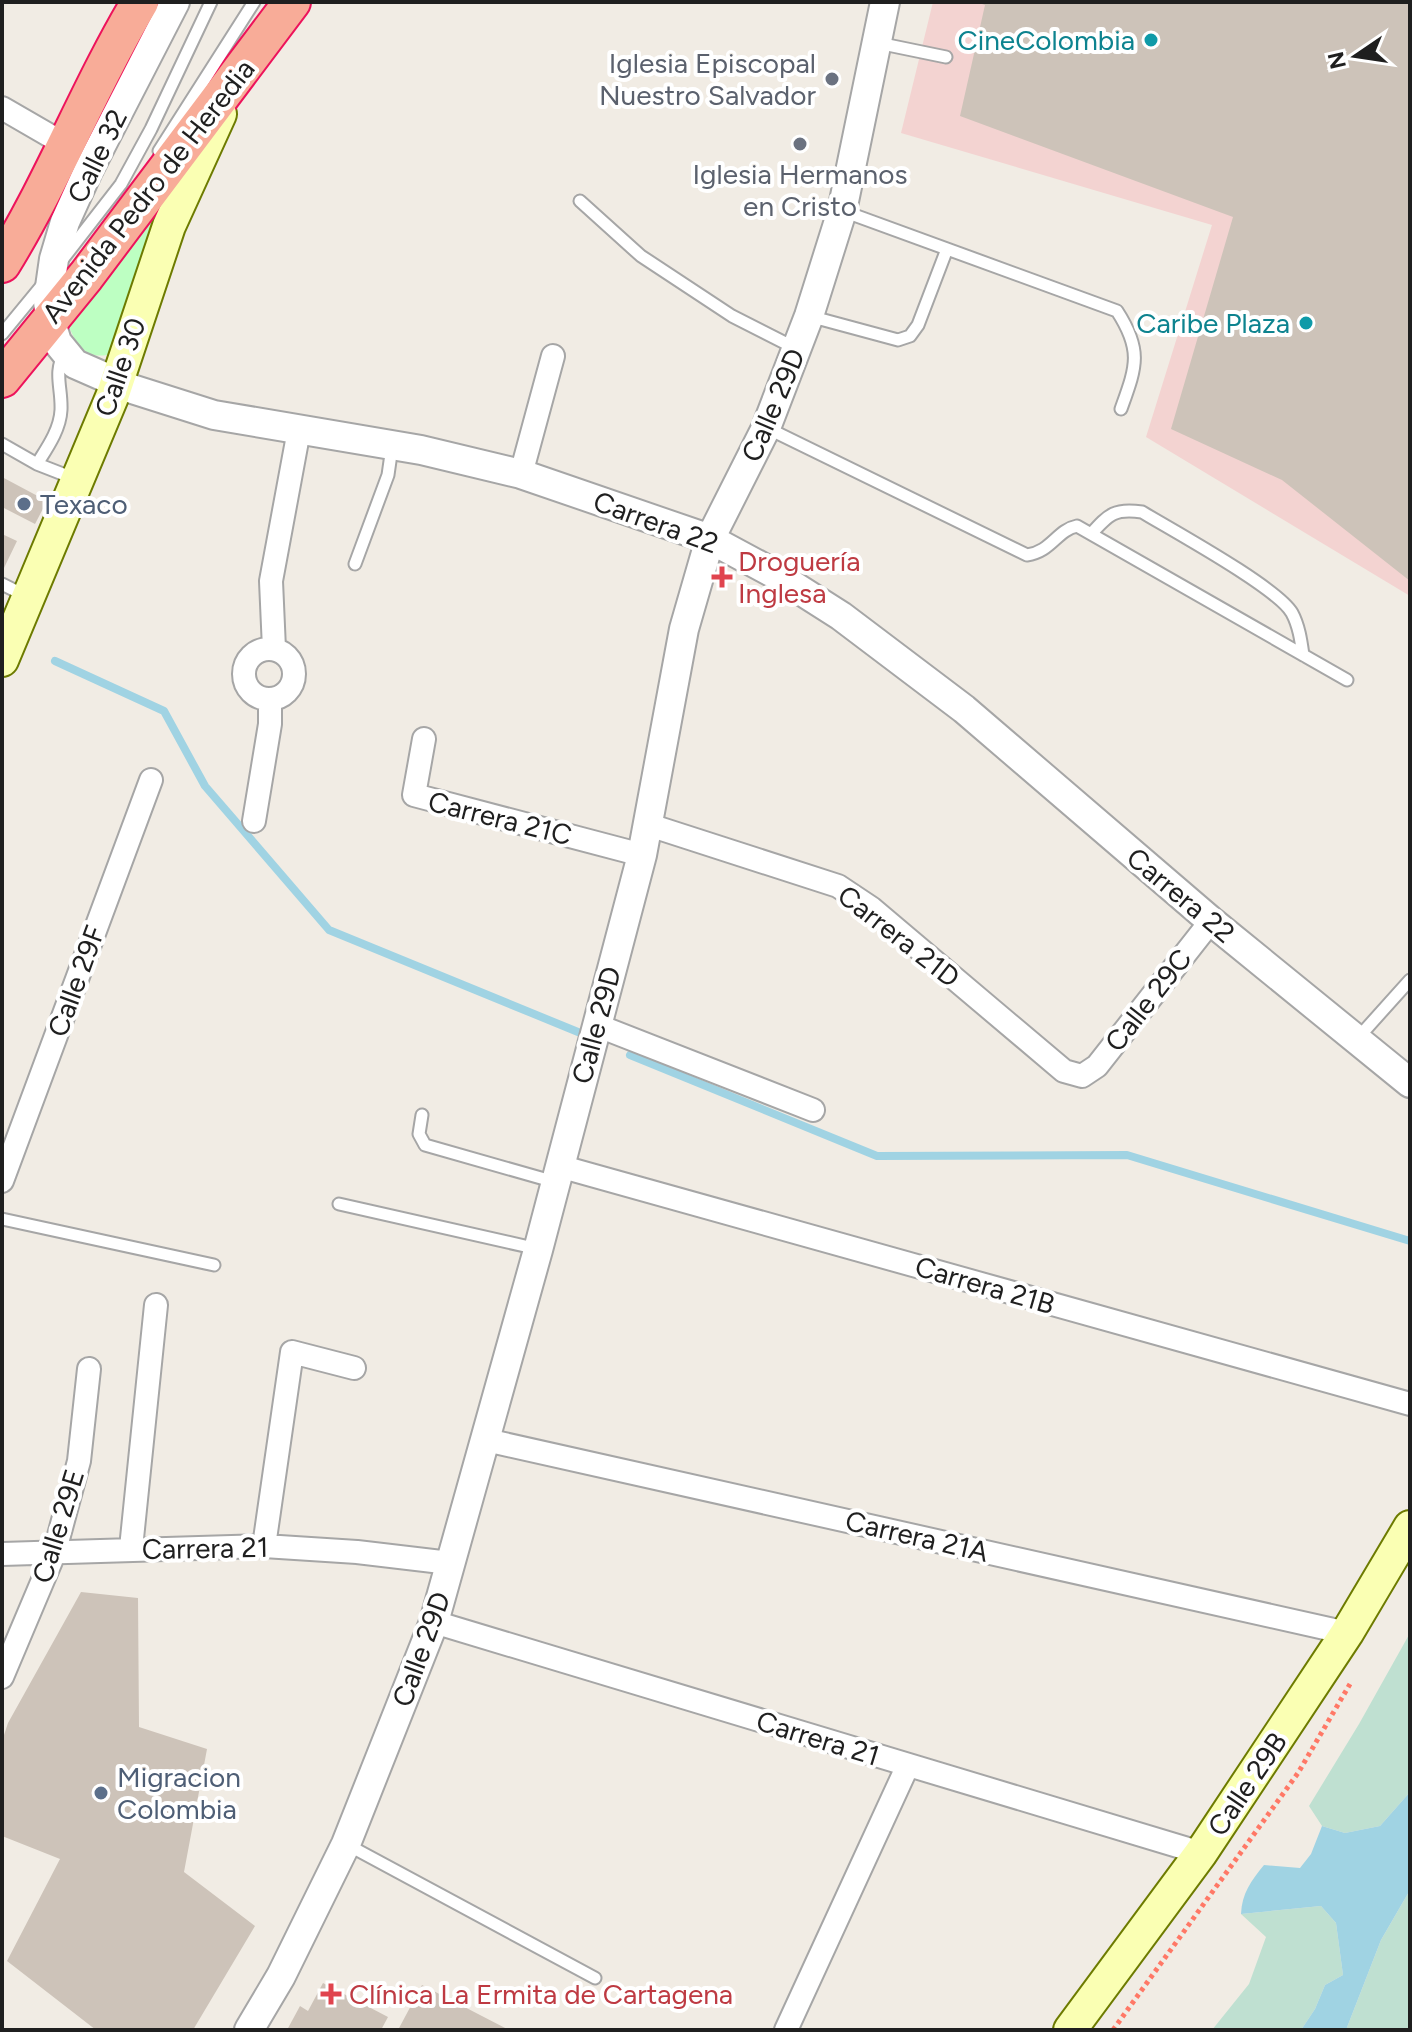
<svg xmlns="http://www.w3.org/2000/svg" width="1412" height="2032" font-family="Figtree,sans-serif">
  <style>
    .commercial { fill: #f3d3d1 }
    .wetland { fill: #bfe0d1 }
    .park { fill: #bdffc2 }
    .water { fill: #a0d3e3 }
    .lines { fill: none; stroke-linecap: round; stroke-linejoin: round }
    .stream { stroke: #a0d3e3; stroke-width: 8 }
    .building { fill: #cdc3b9 }
    .service-casing { stroke: #a6a6a6; stroke-width: 15 }
    .minor-casing { stroke: #a6a6a6; stroke-width: 26 }
    .tertiary-casing { stroke: #a6a6a6; stroke-width: 32 }
    .secondary-casing { stroke: #6d7b00; stroke-width: 36 }
    .trunk-casing { stroke: #ed135b; stroke-width: 40 }
    .path { stroke: #ff7866; stroke-width: 5; stroke-dasharray: 4 4; stroke-linecap: butt }
    .service { stroke: #fff; stroke-width: 11 }
    .minor { stroke: #fff; stroke-width: 22 }
    .tertiary { stroke: #fff; stroke-width: 28 }
    .secondary { stroke: #faffb3; stroke-width: 32 }
    .trunk { stroke: #f8ac98; stroke-width: 36 }
    .culture-dot { fill: #0f9aa8; stroke: #fff; stroke-width: 3 }
    .worship-dot { fill: #6b7280; stroke: #fff; stroke-width: 3 }
    .service-dot { fill: #5c6f8a; stroke: #fff; stroke-width: 3 }
    .health-dot { fill: #e0444e; stroke: #fff; stroke-width: 3 }
    .labels { text-anchor: middle; dominant-baseline: central; stroke-width: 8; stroke-linejoin: round; paint-order: stroke }
    .culture-label { font-size: 28px; fill: #0d838f; stroke: #fff; text-anchor: end }
    .worship-label { font-size: 28px; fill: #5b616d; stroke: #fff; text-anchor: end }
    .street-label { font-size: 28px; fill: #1f1f1f; stroke: #fff }
    .service-label { font-size: 28px; fill: #4e5e75; stroke: #fff; text-anchor: start }
    .health-label { font-size: 28px; fill: #be3a42; stroke: #fff; text-anchor: start }
  </style>
  <rect width="100%" height="100%" fill="#f1ece4"/>
  <!-- commercial -->
  <path class="commercial" d="M933 2H1410V596L1146 437 1212 225 901 133Z"/>
  <!-- wetland -->
  <path class="wetland" d="M1410 1633V1792L1380 1826 1345 1833 1322 1826 1309 1806 1359 1724Z
    M1410 1890V2030H1346L1381 1940Z
    M1321 1906 1336 1923 1343 1975 1325 1985 1315 2009 1301 2030H1212L1249 1984 1266 1937 1241 1914Z"/>
  <!-- park -->
  <path class="park" d="M171 179 111 354C83 362 73 339 65 316Z"/>
  <!-- water -->
  <path class="water" d="M1410 1792V1890L1381 1940 1346 2030H1301L1315 2009 1325 1985 1343 1975 1336 1923 1321 1906 1241 1914C1242 1893 1251 1881 1264 1865L1300 1868 1311 1854 1322 1826 1345 1833 1380 1826Z"/>
  <g class="lines">
    <!-- stream -->
    <path class="stream" d="M55 661 164 711 205 786 329 930 578 1032
      M630 1055 877 1156 1127 1155 1410 1241"/>
  </g>
  <!-- building -->
  <path class="building" d="M976 2H1410V581L1282 480 1171 429 1233 217 960 116 985 5Z
    M2 477 47 501 35 524 2 507Z
    M2 534 17 541 4 568 2 567Z
    M81 1592 138 1598 139 1727 207 1749 184 1872 255 1926 193 2030H96L7 1961 60 1859 2 1836V1741L8 1723Z
    M323 1983 388 2017 381 2030H287L300 2006 308 2011Z
    M422 1985 509 2030H398Z"/>
  <g class="lines">
    <defs>
      <path id="service" d="M878 43 946 57
        M159 151 254 2
        M580 201 641 256 732 316 797 349
        M843 211 1117 311C1143 351 1136 367 1121 409
        M62 260 121 184 151 129 211 2
        M809 316 898 340 910 336 918 325 947 249
        M2 334 44 283
        M767 428 1027 555C1051 552 1057 530 1077 526L1347 680
        M2 444 37 464 73 478
        M37 464C47 448 60 430 61 410 62 387 53 373 65 352
        M1091 534C1109 514 1115 508 1142 512 1172 530 1278 588 1292 613 1299 626 1301 641 1303 655
        M355 564 388 475 392 447
        M2 584 26 596
        M1357 1039 1410 980
        M422 1115 419 1134 425 1145 555 1182
        M339 1204 538 1249
        M2 1219 214 1265
        M346 1844 595 1978"/>
      <path id="minor" d="M2 108 66 145
        M521 474 553 356
        M274 649 271 581 299 430
        M244 674a25 25 0 1 1 50 0a25 25 0 1 1-50 0Z
        M424 739 414 795 642 855
        M254 821 270 724V699
        M646 824 838 886 871 908 1064 1071 1082 1076 1097 1066 1211 921
        M596 1025 813 1110
        M559 1166 1410 1404
        M2 1181 151 780
        M486 1440 1347 1633
        M264 1546 292 1352 354 1368
        M131 1548 156 1305
        M2 1554 264 1546 357 1552 450 1563
        M434 1622 1201 1853
        M2 1677 54 1554 79 1461 89 1369
        M786 2030 908 1765"/>
      <path id="tertiary" d="M175 2 88 171 65 222 54 259 48 301 50 319 57 342 75 364 132 389 214 415 421 450 521 474 710 539 775 574 841 616 964 709 1211 921 1410 1083
        M249 2030 281 1976 346 1844 434 1622 538 1250 642 855 684 629 710 539 766 428 809 316 842 211 885 2"/>
      <path id="secondary" d="M2 660 112 397 169 226 220 114
        M1070 2030 1201 1853 1347 1633 1410 1527"/>
      <path id="trunk" d="M2 264C54 180 89 87 140 2
        M2 379 86 276 292 2"/>
    </defs>
    <!-- service casing -->
    <use href="#service" class="service-casing"/>
    <!-- minor casing -->
    <use href="#minor" class="minor-casing"/>
    <!-- tertiary casing -->
    <use href="#tertiary" class="tertiary-casing"/>
    <!-- secondary casing -->
    <use href="#secondary" class="secondary-casing"/>
    <!-- trunk casing -->
    <use href="#trunk" class="trunk-casing"/>
    <!-- path -->
    <path class="path" d="M1113 2030 1298 1773 1350 1684"/>
    <!-- service -->
    <use href="#service" class="service"/>
    <!-- minor -->
    <use href="#minor" class="minor"/>
    <!-- tertiary -->
    <use href="#tertiary" class="tertiary"/>
    <!-- secondary -->
    <use href="#secondary" class="secondary"/>
    <!-- trunk -->
    <use href="#trunk" class="trunk"/>
  </g>
  <!-- markers -->
  <g class="culture-dot">
    <circle cx="1151" cy="40" r="8"/>
    <circle cx="1306" cy="323" r="8"/>
  </g>
  <g class="worship-dot">
    <circle cx="832" cy="79" r="8"/>
    <circle cx="800" cy="144" r="8"/>
  </g>
  <g class="service-dot">
    <circle cx="24" cy="504" r="8"/>
    <circle cx="101" cy="1793" r="8"/>
  </g>
  <g class="health-dot">
    <path d="M718 565h8v8h8v8h-8v8h-8v-8h-8v-8h8z"/>
    <path d="M327 1982h8v8h8v8h-8v8h-8v-8h-8v-8h8z"/>
  </g>
  <g class="labels">
    <!-- culture labels -->
    <g class="culture-label">
      <text x="1135" y="40">CineColombia</text>
      <text x="1290" y="323">Caribe Plaza</text>
    </g>
    <!-- worship labels -->
    <g class="worship-label">
      <text x="816" y="63">Iglesia Episcopal<tspan x="816" dy="32">Nuestro Salvador</tspan></text>
      <text x="800" y="174" text-anchor="middle">Iglesia Hermanos<tspan x="800" dy="32">en Cristo</tspan></text>
    </g>
    <!-- street labels -->
    <g class="street-label">
      <text transform="translate(97 156) rotate(-64)">Calle 32</text>
      <text transform="translate(148 191) rotate(-52)">Avenida Pedro de Heredia</text>
      <text transform="translate(120 367) rotate(-71)">Calle 30</text>
      <text transform="translate(773 405) rotate(-67)">Calle 29D</text>
      <text transform="translate(656 522) rotate(20)">Carrera 22</text>
      <text transform="translate(500 818) rotate(14)">Carrera 21C</text>
      <text transform="translate(1181 895) rotate(40)">Carrera 22</text>
      <text transform="translate(899 936) rotate(38)">Carrera 21D</text>
      <text transform="translate(76 981) rotate(-70)">Calle 29F</text>
      <text transform="translate(1148 1000) rotate(-52)">Calle 29C</text>
      <text transform="translate(596 1025) rotate(-75)">Calle 29D</text>
      <text transform="translate(985 1285) rotate(16)">Carrera 21B</text>
      <text transform="translate(58 1526) rotate(-73)">Calle 29E</text>
      <text transform="translate(917 1536) rotate(13)">Carrera 21A</text>
      <text transform="translate(205 1548) rotate(-1)">Carrera 21</text>
      <text transform="translate(421 1649) rotate(-70)">Calle 29D</text>
      <text transform="translate(818 1738) rotate(17)">Carrera 21</text>
      <text transform="translate(1247 1784) rotate(-56)">Calle 29B</text>
    </g>
    <!-- service labels -->
    <g class="service-label">
      <text x="40" y="504">Texaco</text>
      <text x="117" y="1777">Migracion<tspan x="117" dy="32">Colombia</tspan></text>
    </g>
    <!-- health labels -->
    <g class="health-label">
      <text x="738" y="561">Droguería<tspan x="738" dy="32">Inglesa</tspan></text>
      <text x="349" y="1994">Clínica La Ermita de Cartagena</text>
    </g>
  </g>
  <!-- border -->
  <rect width="1412" height="2032" fill="none" stroke="#1f1f1f" stroke-width="8"/>
  <!-- north arrow -->
  <g transform="translate(1356 56) rotate(257)" stroke="#ffffff" stroke-width="6" paint-order="stroke">
  <path d="M0-6L14 30L0 20L-14 30Z" fill="#1f1f1f"/>
  <text y="-12" font-size="22" font-weight="bold" text-anchor="middle" fill="#1f1f1f">N</text>
  </g>
</svg>
